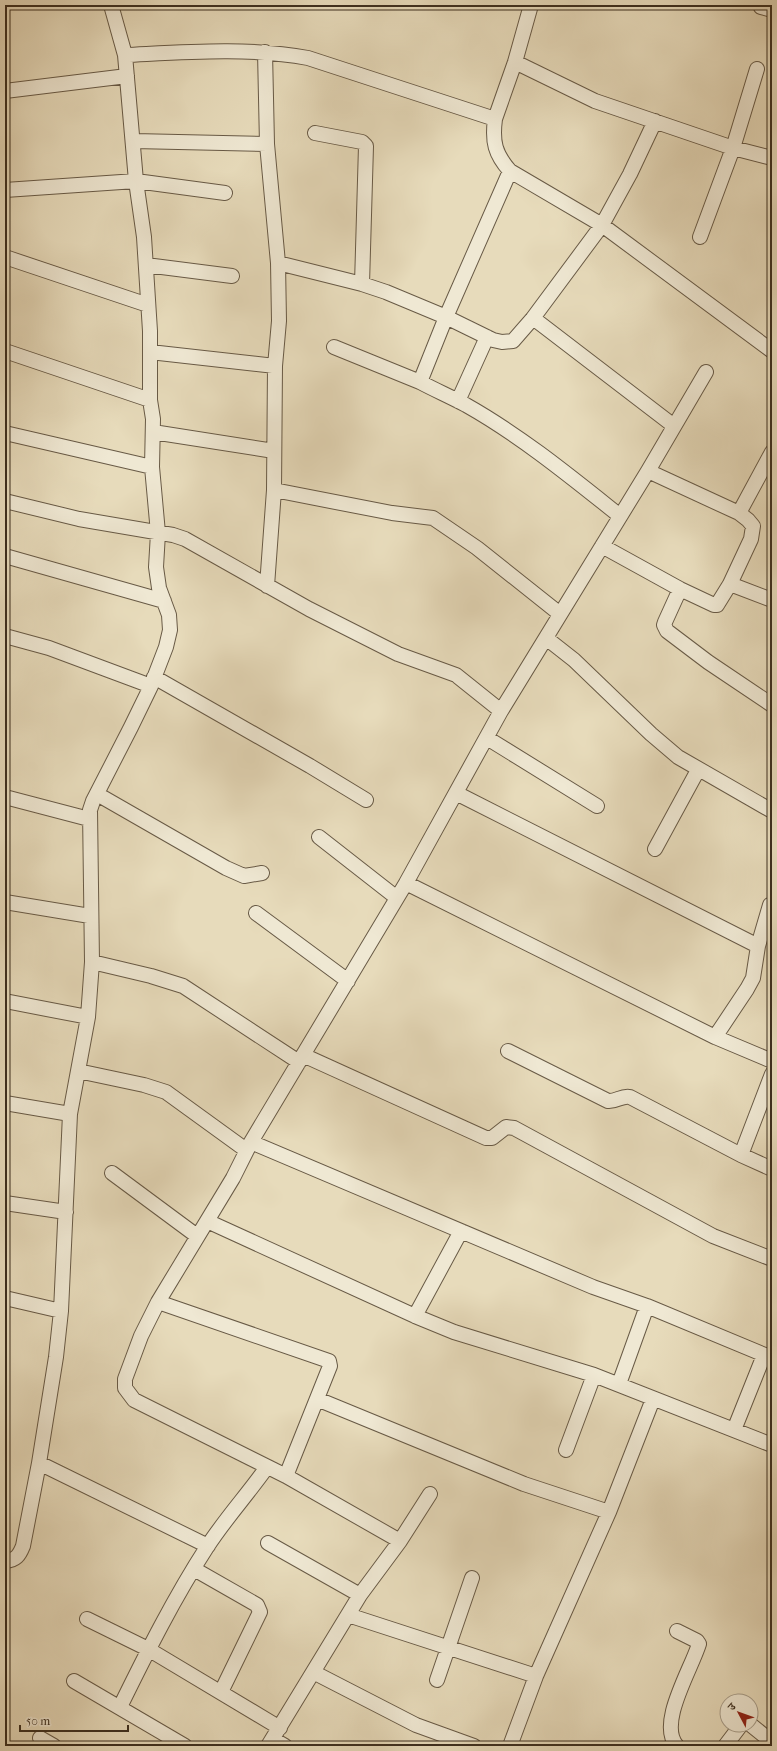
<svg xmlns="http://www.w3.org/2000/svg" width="777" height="1751" font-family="'IM FELL French Canon','Noto Serif Devanagari',serif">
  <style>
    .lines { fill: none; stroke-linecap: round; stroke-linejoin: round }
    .street-casing { stroke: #685a46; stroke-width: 16 }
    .street { stroke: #efe8d3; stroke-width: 14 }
  </style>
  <rect width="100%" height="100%" fill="#e7dbbb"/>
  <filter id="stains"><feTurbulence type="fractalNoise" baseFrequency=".005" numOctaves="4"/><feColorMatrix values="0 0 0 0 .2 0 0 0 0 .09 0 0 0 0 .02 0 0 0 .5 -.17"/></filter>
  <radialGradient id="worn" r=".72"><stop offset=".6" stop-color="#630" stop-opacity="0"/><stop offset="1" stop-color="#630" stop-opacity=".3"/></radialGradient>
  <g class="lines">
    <defs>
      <path id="street" d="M761 5V7L772 10
        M265 52 267 144 278 263 279 321 275 366 274 490 267 586
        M125 55C187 52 247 47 308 58L495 119 515 62 531 5
        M515 62 595 101 733 148 772 158
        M5 91 127 76
        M495 119C492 142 495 154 510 171L602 225 772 351
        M655 121 630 174 602 225 533 318 674 426
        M315 133 362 142 366 146 362 284
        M134 141 267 144
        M510 171 446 317 420 382C435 390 451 397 466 405 521 436 571 477 620 516
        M5 190 136 181 225 193
        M700 237 733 148 757 69
        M5 257 148 305
        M278 263 362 284 386 292 446 317 493 340 502 342 513 341 533 318
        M146 265 232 276
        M334 347 420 382
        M5 351 150 400
        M150 352 275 366
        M458 401 487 337
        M153 432 274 451
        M5 433 152 467
        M648 471 739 513 748 520 753 526 751 539 730 584
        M274 490 392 513 433 518 477 548 560 614
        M5 501 79 519 173 535 185 539 309 609 398 654 456 675 501 711
        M739 513 772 452
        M602 546 680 589 714 605H717L730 584 772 600
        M5 556 164 601
        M680 589 665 622 664 625 667 631 708 662 772 705
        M5 636 49 648 151 686
        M546 638 574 660 651 734 678 757 772 811
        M154 677 310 766 366 800
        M487 738 597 806
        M456 793 758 946
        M97 794 226 868 244 876 262 873
        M5 797 89 819
        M319 837 397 898
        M655 849 698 770
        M406 883 715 1037 772 1061
        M5 902 90 916
        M256 913 348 981
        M92 962 151 976 183 986 299 1062
        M5 1001 88 1017
        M715 1037 747 989 753 978 758 946 770 905H772
        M508 1051 608 1101C616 1102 622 1095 630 1097L741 1155 772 1169
        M303 1055 486 1138H492L506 1127 514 1128 713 1236 772 1259
        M78 1071 144 1085 166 1092 246 1150
        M5 1103 70 1114
        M251 1142 593 1287 647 1306 772 1358
        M741 1155 772 1074
        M112 1173 197 1236
        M5 1203 66 1212
        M207 1221 415 1316 454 1332 594 1375 772 1445
        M5 1298 61 1311
        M158 1302 329 1361 330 1366 286 1476
        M415 1316 461 1231
        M619 1384 647 1306
        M317 1399 524 1484 609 1512
        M734 1430 764 1355
        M566 1450 594 1375
        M39 1463 208 1546
        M400 1541 286 1476 134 1400 125 1388V1379L141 1336 158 1302 233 1178 251 1142 406 883 501 711 648 471 706 372
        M268 1543 360 1595
        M5 1561C16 1560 19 1556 23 1546L39 1463 56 1357 61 1311 70 1114 88 1017 92 962 90 810 93 801 131 727 151 686 166 647 170 630 169 615 159 588 156 567 158 533 152 467 153 419 150 400V331L144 237 136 181 125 55 111 5
        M194 1569 257 1605 260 1612 221 1692
        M348 1615 536 1676 609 1512 653 1399
        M87 1619 148 1649 280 1728
        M313 1672 416 1725 474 1746
        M437 1680 472 1578
        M74 1681 185 1746
        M120 1707C147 1652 174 1598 207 1547 225 1519 248 1494 267 1467
        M751 1725 772 1742
        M40 1738 54 1746
        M273 1739 285 1746
        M268 1746 360 1595 400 1541 430 1494
        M510 1746 536 1676
        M677 1746C657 1724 691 1670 699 1644L697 1641 677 1631
        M725 1746 741 1725"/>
    </defs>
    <!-- street casing -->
    <use href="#street" class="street-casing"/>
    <!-- street -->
    <use href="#street" class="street"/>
  </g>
  <!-- margin -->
  <rect width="777" height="1751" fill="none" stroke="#e7dbbb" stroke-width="20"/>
  <rect x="6" y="6" width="765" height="1739" fill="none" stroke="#3d2f1f" stroke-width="2"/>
  <rect x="10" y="10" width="757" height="1731" fill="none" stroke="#3d2f1f"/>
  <!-- north arrow -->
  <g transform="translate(739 1713) rotate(311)"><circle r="19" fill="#efe8d3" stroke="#a89e8b"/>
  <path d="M0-3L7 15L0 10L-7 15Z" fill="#8f2418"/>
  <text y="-6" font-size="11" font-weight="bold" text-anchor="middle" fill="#3d2f1f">उ</text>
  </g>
  <!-- scale -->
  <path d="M20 1725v6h108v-6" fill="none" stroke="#3d2f1f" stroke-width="2"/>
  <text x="26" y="1725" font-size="12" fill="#3d2f1f" stroke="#efe8d3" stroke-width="3" paint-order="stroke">50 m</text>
  <rect width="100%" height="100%" filter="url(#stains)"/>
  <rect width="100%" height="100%" fill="url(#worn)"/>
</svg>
